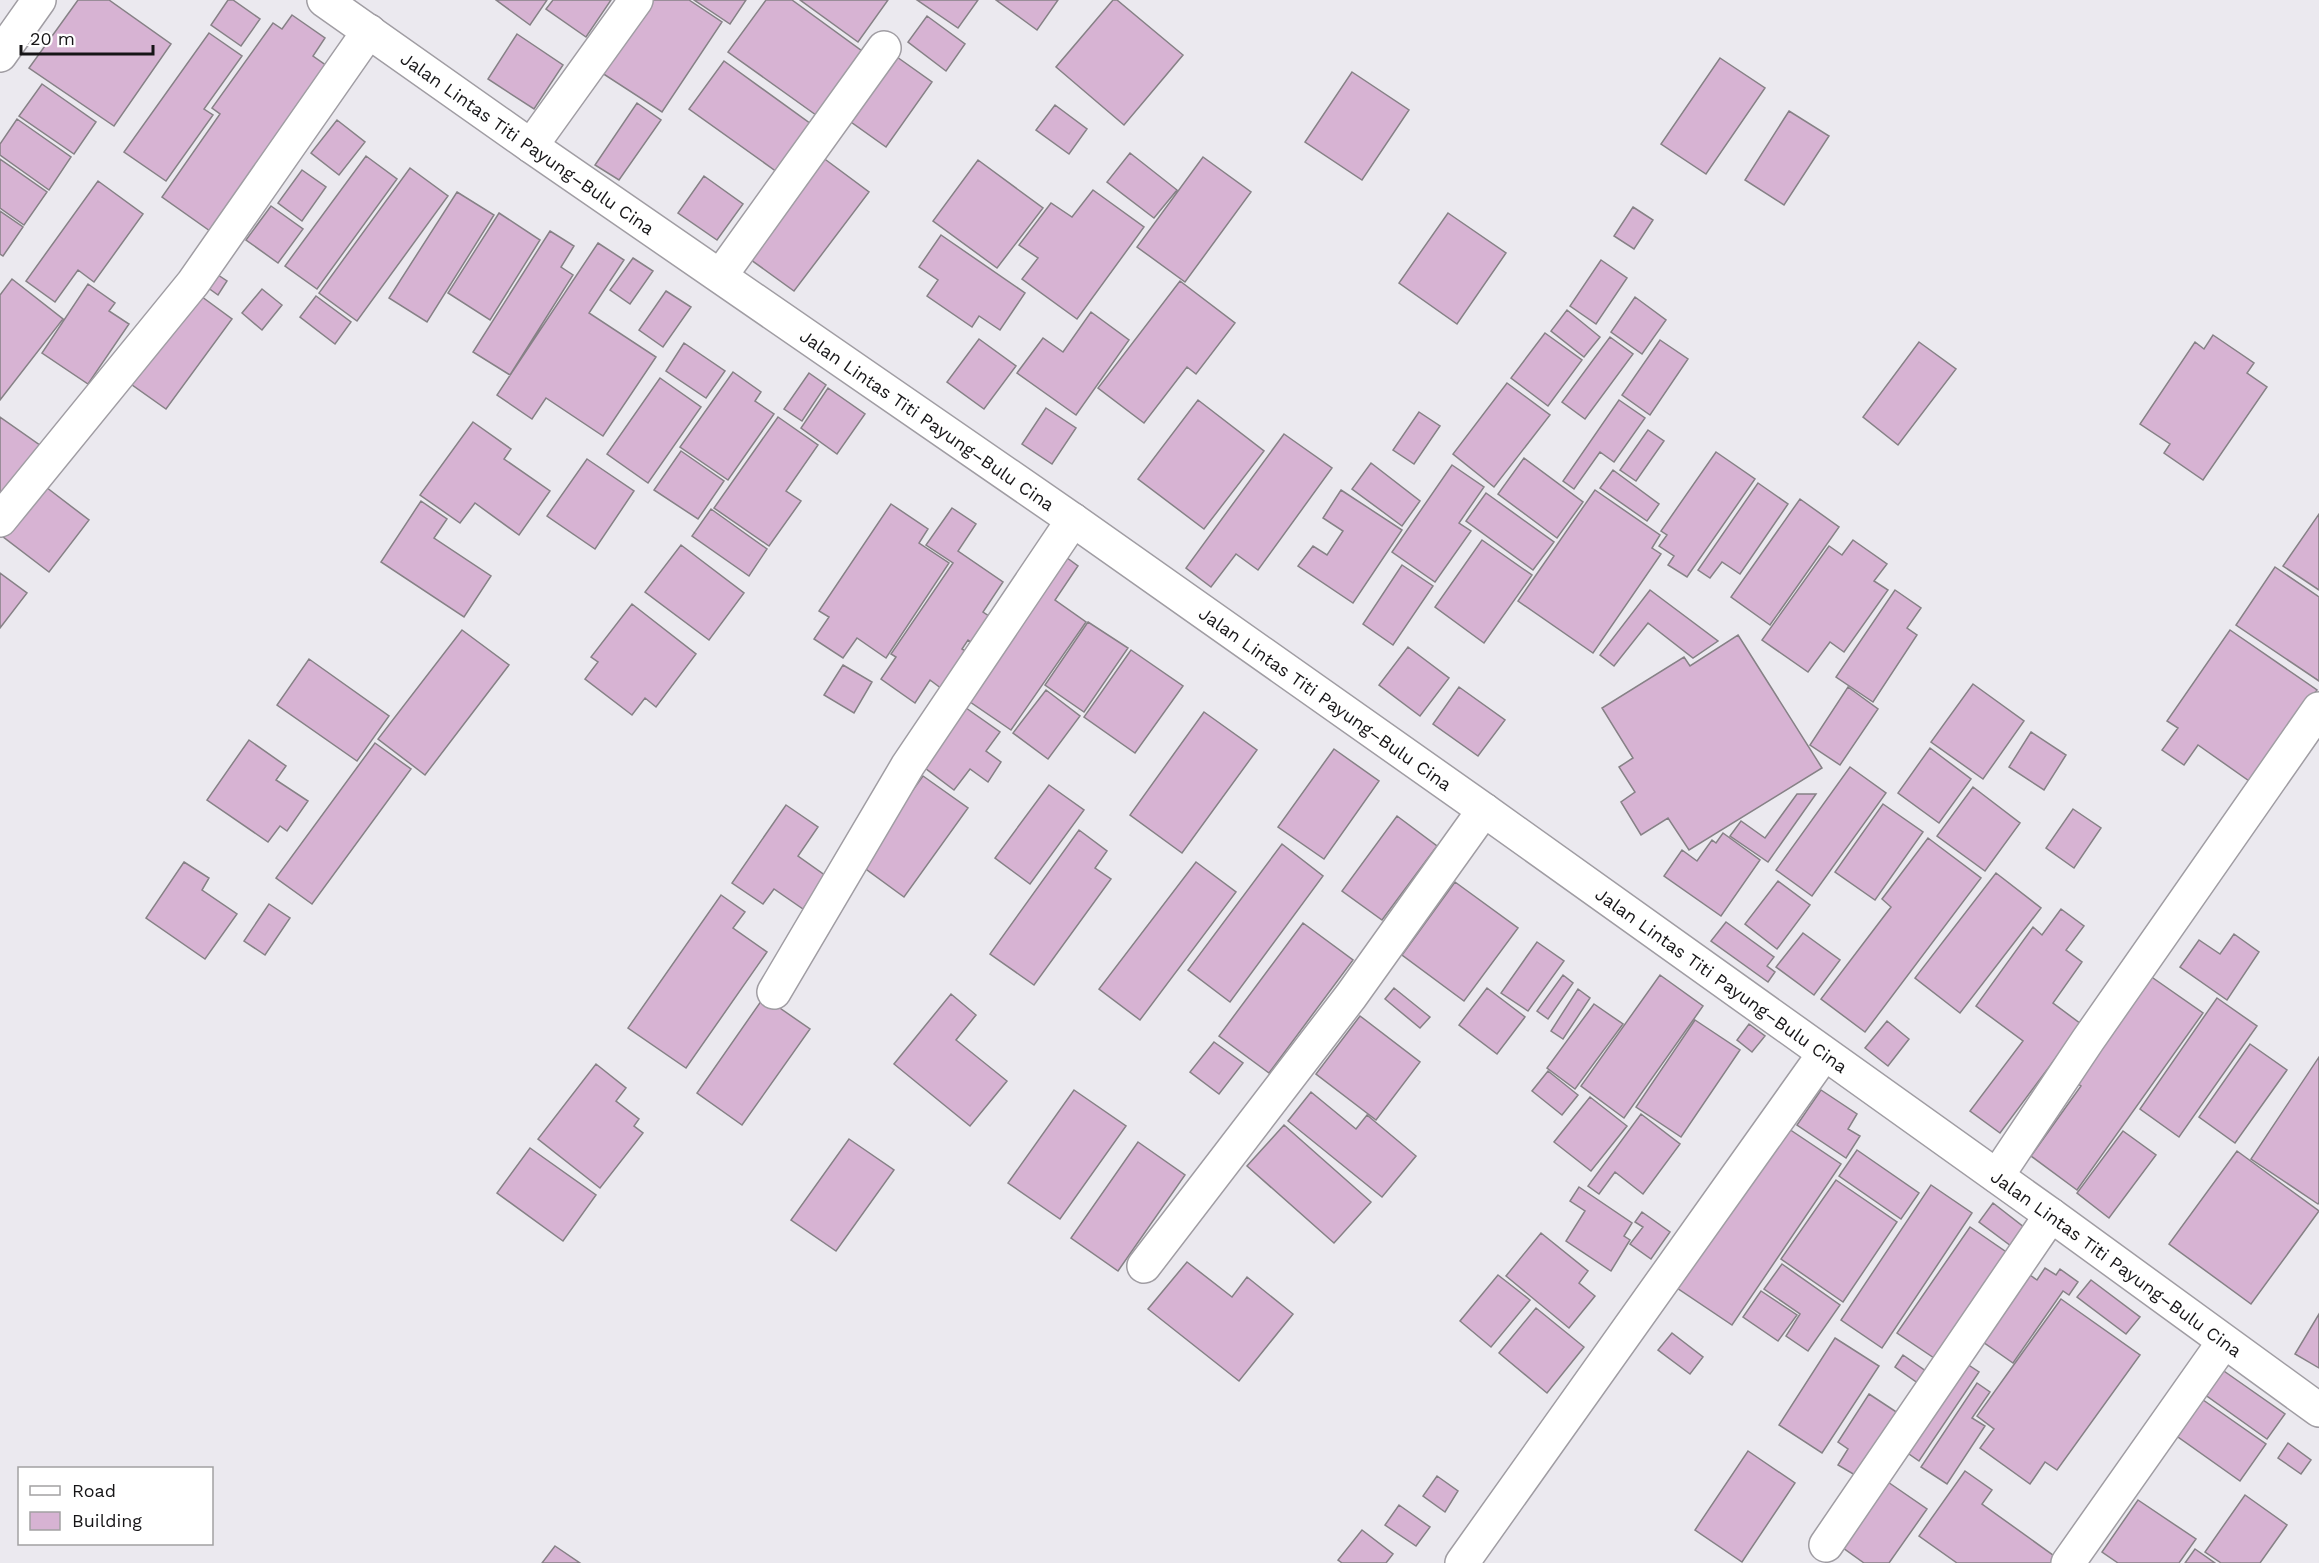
<svg xmlns="http://www.w3.org/2000/svg" width="2319" height="1563" font-family="'Work Sans',sans-serif">
  <style>
    .building { fill: #d7b3d3; stroke: #868186; stroke-width: 1.5 }
    .lines { fill: none; stroke-linecap: round; stroke-linejoin: round }
    .minor-casing { stroke: #a09da3; stroke-width: 36 }
    .major-casing { stroke: #a09da3; stroke-width: 36 }
    .minor { stroke: #fff; stroke-width: 33 }
    .major { stroke: #fff; stroke-width: 33 }
    .labels { text-anchor: middle; dominant-baseline: central; stroke-width: 5; stroke-linejoin: round; paint-order: stroke }
    .street-label { font-size: 18px; fill: #161517; stroke: #fff }
  </style>
  <rect width="100%" height="100%" fill="#ebe9ef"/>
  <!-- building -->
  <path class="building" d="M78 0H109L171 44 114 126 29 68Z
    M228 0H233L260 19 241 46 211 25Z
    M496 0H547L530 25Z
    M553 0H611L586 37 546 9Z
    M651 0H689L722 22 662 112 602 73Z
    M694 0H746L730 24Z
    M766 0H792L862 51 816 115 728 52Z
    M800 0H888L858 42Z
    M917 0H978L958 28Z
    M996 0H1058L1037 30Z
    M1113 0H1117L1183 55 1124 125 1056 67Z
    M292 15 325 38 313 56 327 66 210 231 162 197 220 114 212 108 273 23 282 29Z
    M927 16 965 44 946 71 908 42Z
    M209 33 242 56 204 109 213 115 166 181 124 152Z
    M517 34 563 65 534 109 488 79Z
    M897 57 932 82 886 147 851 122Z
    M1720 58 1765 88 1706 174 1661 144Z
    M724 61 811 124 777 172 689 109Z
    M1352 72 1409 110 1362 180 1305 142Z
    M42 84 96 122 74 154 19 116Z
    M637 103 661 120 619 180 595 165Z
    M1055 105 1087 129 1069 154 1036 130Z
    M1789 111 1829 136 1784 205 1745 180Z
    M17 119 71 157 49 190 0 155V144Z
    M337 120 365 142 339 175 311 153Z
    M1130 153 1177 190 1154 218 1107 182Z
    M366 156 397 179 317 289 285 266Z
    M822 157 869 192 794 291 747 257Z
    M1203 157 1251 192 1185 282 1137 247Z
    M0 159 47 192 24 225 0 208Z
    M978 160 1043 208 997 268 933 221Z
    M410 168 448 196 357 321 319 293Z
    M302 170 326 187 302 221 278 203Z
    M704 176 743 204 717 240 678 213Z
    M98 181 143 214 94 282 78 270 55 302 26 281Z
    M1093 190 1144 227 1077 319 1022 279 1038 258 1019 245 1051 203 1072 217Z
    M457 192 494 215 427 322 389 298Z
    M271 206 303 229 278 263 246 240Z
    M1633 207 1653 220 1634 249 1614 236Z
    M0 211 23 227 3 256 0 254Z
    M499 213 540 240 490 320 448 293Z
    M1448 213 1506 253 1457 324 1399 283Z
    M550 231 574 246 561 267 573 275 510 375 473 352Z
    M941 235 1025 293 1000 330 979 316 972 327 927 296 938 280 919 267Z
    M598 243 624 260 589 313 656 357 603 436 546 398 532 419 497 395Z
    M633 258 653 271 630 304 610 290Z
    M1601 260 1627 278 1596 324 1570 306Z
    M209 269 227 281 218 295 200 282Z
    M12 279 63 319 0 400V295Z
    M1180 281 1235 323 1196 374 1187 367 1144 423 1098 388Z
    M88 284 115 303 109 311 129 324 88 384 42 353Z
    M262 289 282 305 262 330 242 313Z
    M194 291 232 319 166 409 128 382Z
    M666 291 691 307 663 347 639 330Z
    M316 296 351 322 335 344 300 317Z
    M1635 297 1666 320 1642 354 1611 332Z
    M1567 310 1600 337 1584 357 1551 331Z
    M1091 312 1129 340 1076 415 1017 373 1043 338 1063 352Z
    M1545 333 1582 360 1548 406 1511 378Z
    M2213 335 2254 363 2247 373 2267 387 2203 480 2164 453 2170 444 2140 424 2195 342 2204 349Z
    M1610 337 1633 354 1585 419 1562 402Z
    M979 339 1016 366 984 409 947 382Z
    M1660 340 1688 359 1650 415 1622 395Z
    M1919 342 1956 369 1898 445 1863 417Z
    M684 343 725 371 706 398 666 371Z
    M733 372 761 392 755 401 774 414 728 480 680 447Z
    M809 373 826 385 802 421 784 409Z
    M660 378 701 407 648 483 607 454Z
    M1507 383 1550 415 1494 487 1453 454Z
    M828 388 865 414 837 454 801 428Z
    M1198 400 1264 451 1204 529 1138 479Z
    M1619 400 1645 418 1614 462 1600 452 1574 489 1563 481Z
    M1046 408 1076 428 1052 464 1022 444Z
    M1419 412 1440 426 1414 464 1393 450Z
    M0 417 44 448 0 510Z
    M778 417 818 445 786 491 801 501 769 546 714 508Z
    M473 422 511 449 504 459 550 491 519 535 475 503 460 523 420 495Z
    M1648 430 1664 441 1636 481 1620 470Z
    M1284 434 1332 468 1258 570 1236 554 1211 587 1186 568Z
    M681 451 724 481 698 519 654 490Z
    M1716 452 1755 479 1687 577 1668 565 1674 556 1659 546 1667 535 1661 531Z
    M1524 458 1583 502 1557 538 1498 494Z
    M587 459 634 491 595 549 547 516Z
    M1371 463 1420 501 1402 526 1352 489Z
    M1452 465 1484 487 1459 523 1471 531 1435 582 1392 552Z
    M1613 470 1659 504 1647 521 1600 488Z
    M1758 483 1788 504 1740 574 1722 562 1710 578 1698 570Z
    M42 484 89 520 49 572 2 536Z
    M1341 490 1402 530 1353 603 1298 566 1313 546 1327 555 1343 531 1323 518Z
    M1595 490 1660 535 1652 548 1661 554 1593 653 1518 601Z
    M1486 493 1554 542 1533 570 1466 521Z
    M1800 499 1839 527 1770 625 1731 597Z
    M421 501 447 519 434 538 491 576 464 617 381 562Z
    M891 504 928 529 919 543 949 563 886 658 857 638 843 658 814 639 829 617 819 611Z
    M952 508 976 524 958 551 1003 582 983 612 998 622 979 648 968 640 962 649 967 652 942 689 930 680 915 703 881 679 896 657 891 654 953 563 926 545Z
    M711 509 767 549 749 576 692 536Z
    M2319 514V590L2283 566Z
    M1482 540 1532 575 1484 643 1435 607Z
    M1853 540 1887 564 1874 581 1888 590 1844 652 1830 642 1808 672 1762 640 1829 546 1842 555Z
    M681 545 744 593 709 640 645 592Z
    M1059 552 1078 566 1055 600 1086 622 1011 730 960 695Z
    M1402 565 1433 586 1393 645 1363 624Z
    M2275 567 2319 597V681L2236 625Z
    M0 573 27 593 0 628Z
    M1650 590 1718 641 1693 658 1648 623 1614 666 1600 655Z
    M1895 590 1921 608 1907 628 1917 635 1873 702 1836 677Z
    M632 604 696 654 656 707 645 698 632 715 585 679 598 662 591 657Z
    M1088 622 1128 648 1084 712 1045 685Z
    M462 630 509 665 425 775 378 739Z
    M2230 630 2317 690 2252 783 2198 745 2184 765 2162 750 2178 728 2167 721Z
    M1738 635 1822 768 1689 850 1668 818 1641 835 1621 802 1635 792 1619 767 1633 758 1602 708 1684 657 1690 666Z
    M1408 647 1449 678 1420 716 1379 685Z
    M1131 650 1183 686 1135 753 1084 717Z
    M309 659 389 716 357 761 277 705Z
    M843 665 872 682 854 713 824 695Z
    M1973 684 2024 721 1983 779 1931 742Z
    M1459 687 1505 720 1478 756 1433 724Z
    M1848 687 1878 709 1840 765 1810 745Z
    M1046 690 1080 716 1048 759 1013 733Z
    M959 703 1000 732 986 751 1001 762 988 782 970 769 954 790 917 762Z
    M1204 712 1257 750 1182 853 1130 815Z
    M2031 732 2066 755 2044 790 2009 767Z
    M249 740 286 766 276 780 308 801 287 831 280 826 268 842 207 800Z
    M375 743 411 769 312 904 276 878Z
    M1930 748 1971 779 1939 823 1898 793Z
    M1334 749 1379 781 1324 859 1278 827Z
    M1850 767 1886 793 1812 896 1776 870Z
    M923 776 968 808 904 897 859 864Z
    M1049 785 1084 810 1030 884 995 858Z
    M1973 787 2020 823 1985 871 1937 836Z
    M1797 794H1816L1768 862 1730 836 1741 821 1765 838Z
    M1883 804 1923 832 1875 900 1835 872Z
    M786 805 818 827 798 856 826 876 803 909 774 889 763 904 732 883Z
    M2073 809 2101 828 2074 868 2046 848Z
    M1397 816 1437 846 1382 920 1342 891Z
    M1079 830 1107 851 1095 868 1111 879 1034 985 990 954Z
    M1723 833 1760 860 1721 916 1664 876 1682 850 1697 861 1712 840 1716 843Z
    M1928 838 1981 878 1865 1032 1821 999 1891 907 1882 899Z
    M1282 844 1323 876 1230 1002 1188 970Z
    M184 862 209 878 202 890 237 914 205 959 146 918Z
    M1196 862 1236 892 1140 1020 1099 989Z
    M1996 873 2041 908 1960 1013 1915 978Z
    M1778 881 1810 905 1777 949 1745 924Z
    M1455 882 1518 928 1464 1001 1402 955Z
    M721 895 745 912 733 928 767 952 686 1068 628 1028Z
    M269 904 290 918 265 955 244 941Z
    M2061 909 2084 926 2066 950 2082 962 2053 1003 2081 1024 2000 1133 1970 1111 2023 1041 1976 1006 2033 927 2042 935Z
    M1726 922 1774 957 1767 966 1775 972 1768 982 1711 941Z
    M1303 923 1353 960 1269 1073 1219 1036Z
    M1803 933 1840 960 1814 995 1776 967Z
    M2234 934 2259 952 2227 1000 2180 967 2199 940 2220 954Z
    M1537 942 1564 961 1528 1011 1501 993Z
    M2143 971 2203 1013 2077 1190 2031 1156 2081 1086 2068 1077Z
    M1563 975 1573 983 1548 1019 1537 1011Z
    M1660 975 1703 1006 1624 1118 1581 1086Z
    M1394 988 1430 1017 1420 1028 1385 999Z
    M1487 988 1525 1017 1497 1054 1459 1025Z
    M1578 989 1590 998 1563 1039 1551 1031Z
    M951 994 976 1015 956 1040 1007 1081 970 1126 894 1064Z
    M764 997 810 1029 742 1125 697 1093Z
    M2217 998 2257 1026 2179 1137 2140 1109Z
    M1594 1004 1623 1024 1575 1089 1547 1068Z
    M1360 1016 1420 1062 1376 1120 1316 1074Z
    M1695 1020 1740 1050 1681 1137 1636 1107Z
    M1887 1021 1909 1039 1888 1066 1865 1048Z
    M1749 1024 1765 1036 1752 1052 1737 1040Z
    M1214 1042 1243 1063 1219 1094 1190 1072Z
    M2250 1044 2287 1070 2235 1143 2199 1117Z
    M2319 1057V1202L2318 1204 2251 1159Z
    M596 1064 626 1088 616 1101 639 1119 634 1126 643 1133 600 1188 538 1139Z
    M1548 1071 1578 1095 1562 1115 1532 1091Z
    M1074 1090 1126 1126 1060 1219 1008 1183Z
    M1821 1090 1857 1114 1848 1129 1860 1136 1846 1158 1797 1125Z
    M1311 1092 1356 1129 1367 1115 1416 1156 1382 1197 1288 1121Z
    M1590 1097 1627 1126 1591 1171 1554 1142Z
    M1641 1114 1680 1144 1643 1194 1615 1172 1599 1194 1588 1186Z
    M1284 1125 1371 1202 1334 1243 1247 1166Z
    M1786 1127 1841 1164 1732 1325 1677 1288Z
    M2123 1131 2156 1155 2109 1218 2077 1193Z
    M849 1139 894 1170 836 1251 791 1220Z
    M1138 1142 1185 1175 1118 1271 1071 1238Z
    M530 1148 596 1195 563 1241 497 1193Z
    M1857 1150 1919 1193 1901 1219 1839 1176Z
    M2237 1151 2319 1211 2251 1304 2169 1244Z
    M1836 1180 1897 1222 1843 1302 1781 1259Z
    M1931 1185 1972 1213 1882 1348 1841 1320Z
    M1579 1187 1632 1223 1624 1236 1630 1240 1611 1271 1566 1241 1585 1211 1570 1201Z
    M1993 1203 2025 1228 2011 1246 1979 1222Z
    M1642 1212 1670 1232 1651 1259 1630 1244 1643 1227 1635 1222Z
    M1970 1227 2015 1258 1943 1364 1897 1333Z
    M1541 1233 1588 1271 1579 1283 1595 1296 1569 1328 1506 1276Z
    M1187 1262 1232 1297 1247 1277 1293 1314 1239 1381 1148 1309Z
    M1782 1264 1840 1305 1808 1351 1786 1336 1800 1314 1764 1289Z
    M2020 1268 2037 1280 2045 1268 2056 1275 2060 1269 2078 1282 2069 1295 2063 1291 2013 1363 1973 1335Z
    M1498 1275 1530 1300 1491 1347 1460 1321Z
    M2091 1280 2140 1317 2126 1334 2077 1297Z
    M1761 1291 1797 1315 1778 1341 1743 1317Z
    M2061 1299 2140 1355 2057 1470 2045 1462 2030 1484 1980 1448 1994 1429 1977 1416Z
    M1536 1308 1584 1347 1547 1393 1499 1353Z
    M2319 1314V1368L2295 1354Z
    M1672 1333 1703 1357 1690 1374 1658 1350Z
    M1835 1338 1879 1366 1822 1453 1779 1425Z
    M1903 1355 1930 1374 1922 1386 1895 1367Z
    M1958 1358 1979 1372 1919 1461 1899 1447Z
    M2221 1369 2285 1414 2267 1439 2204 1394Z
    M1977 1383 1990 1392 1972 1418 1985 1426 1947 1484 1921 1467Z
    M1869 1394 1904 1417 1865 1481 1838 1465 1848 1449 1838 1442Z
    M2196 1395 2266 1444 2240 1481 2171 1432Z
    M2288 1443 2311 1460 2301 1474 2278 1458Z
    M1748 1451 1795 1483 1742 1562 1695 1530Z
    M1965 1471 1992 1490 1982 1504 2064 1563H1957L1919 1536Z
    M1437 1476 1458 1491 1445 1512 1423 1496Z
    M1885 1480 1927 1509 1889 1563H1864L1839 1545Z
    M2245 1495 2287 1525 2260 1563H2221L2205 1552Z
    M2138 1500 2196 1539 2179 1563H2118L2102 1552Z
    M1399 1505 1430 1527 1416 1546 1385 1525Z
    M1362 1530 1393 1554 1386 1563H1342L1338 1560Z
    M555 1546 580 1563H542Z
    M2195 1549 2215 1563H2185Z"/>
  <g class="lines">
    <defs>
      <path id="minor" d="M0 55 39 0
        M531 146 636 0
        M721 275 884 48
        M0 520 193 283 369 31
        M774 992 908 765 1073 520
        M1997 1176 2088 1040 2319 709
        M1144 1266 1351 996 1484 810
        M1826 1545 2051 1215
        M1462 1563 1824 1054
        M2068 1563 2223 1343"/>
      <g id="major">
        <path id="s1" d="M324 0 531 146 1073 520 1484 810 2051 1215 2319 1410"/>
      </g>
    </defs>
    <!-- minor casing -->
    <use href="#minor" class="minor-casing"/>
    <!-- major casing -->
    <use href="#major" class="major-casing"/>
    <!-- minor -->
    <use href="#minor" class="minor"/>
    <!-- major -->
    <use href="#major" class="major"/>
  </g>
  <g class="labels">
    <!-- street labels -->
    <g class="street-label">
      <text stroke="none"><textPath href="#s1" startOffset="249">Jalan Lintas Titi Payung–Bulu Cina</textPath></text>
      <text stroke="none"><textPath href="#s1" startOffset="735">Jalan Lintas Titi Payung–Bulu Cina</textPath></text>
      <text stroke="none"><textPath href="#s1" startOffset="1221">Jalan Lintas Titi Payung–Bulu Cina</textPath></text>
      <text stroke="none"><textPath href="#s1" startOffset="1707">Jalan Lintas Titi Payung–Bulu Cina</textPath></text>
      <text stroke="none"><textPath href="#s1" startOffset="2193">Jalan Lintas Titi Payung–Bulu Cina</textPath></text>
    </g>
  </g>
  <!-- legend -->
  <rect x="18" y="1467" width="195" height="78" fill="#ffffff" stroke="#a2a1a2" stroke-width="1.5"/>
  <rect x="30" y="1486" width="30" height="9" fill="#ffffff" stroke="#a2a1a2" stroke-width="1.5"/>
  <text x="72" y="1497" font-size="18" fill="#161517">Road</text>
  <rect x="30" y="1512" width="30" height="18" fill="#d7b3d3" stroke="#a2a1a2" stroke-width="1.5"/>
  <text x="72" y="1527" font-size="18" fill="#161517">Building</text>
  <!-- scale -->
  <path d="M21 45v9h132v-9" fill="none" stroke="#161517" stroke-width="3"/>
  <text x="30" y="45" font-size="18" fill="#161517" stroke="#ffffff" stroke-width="4.5" paint-order="stroke">20 m</text>
</svg>
